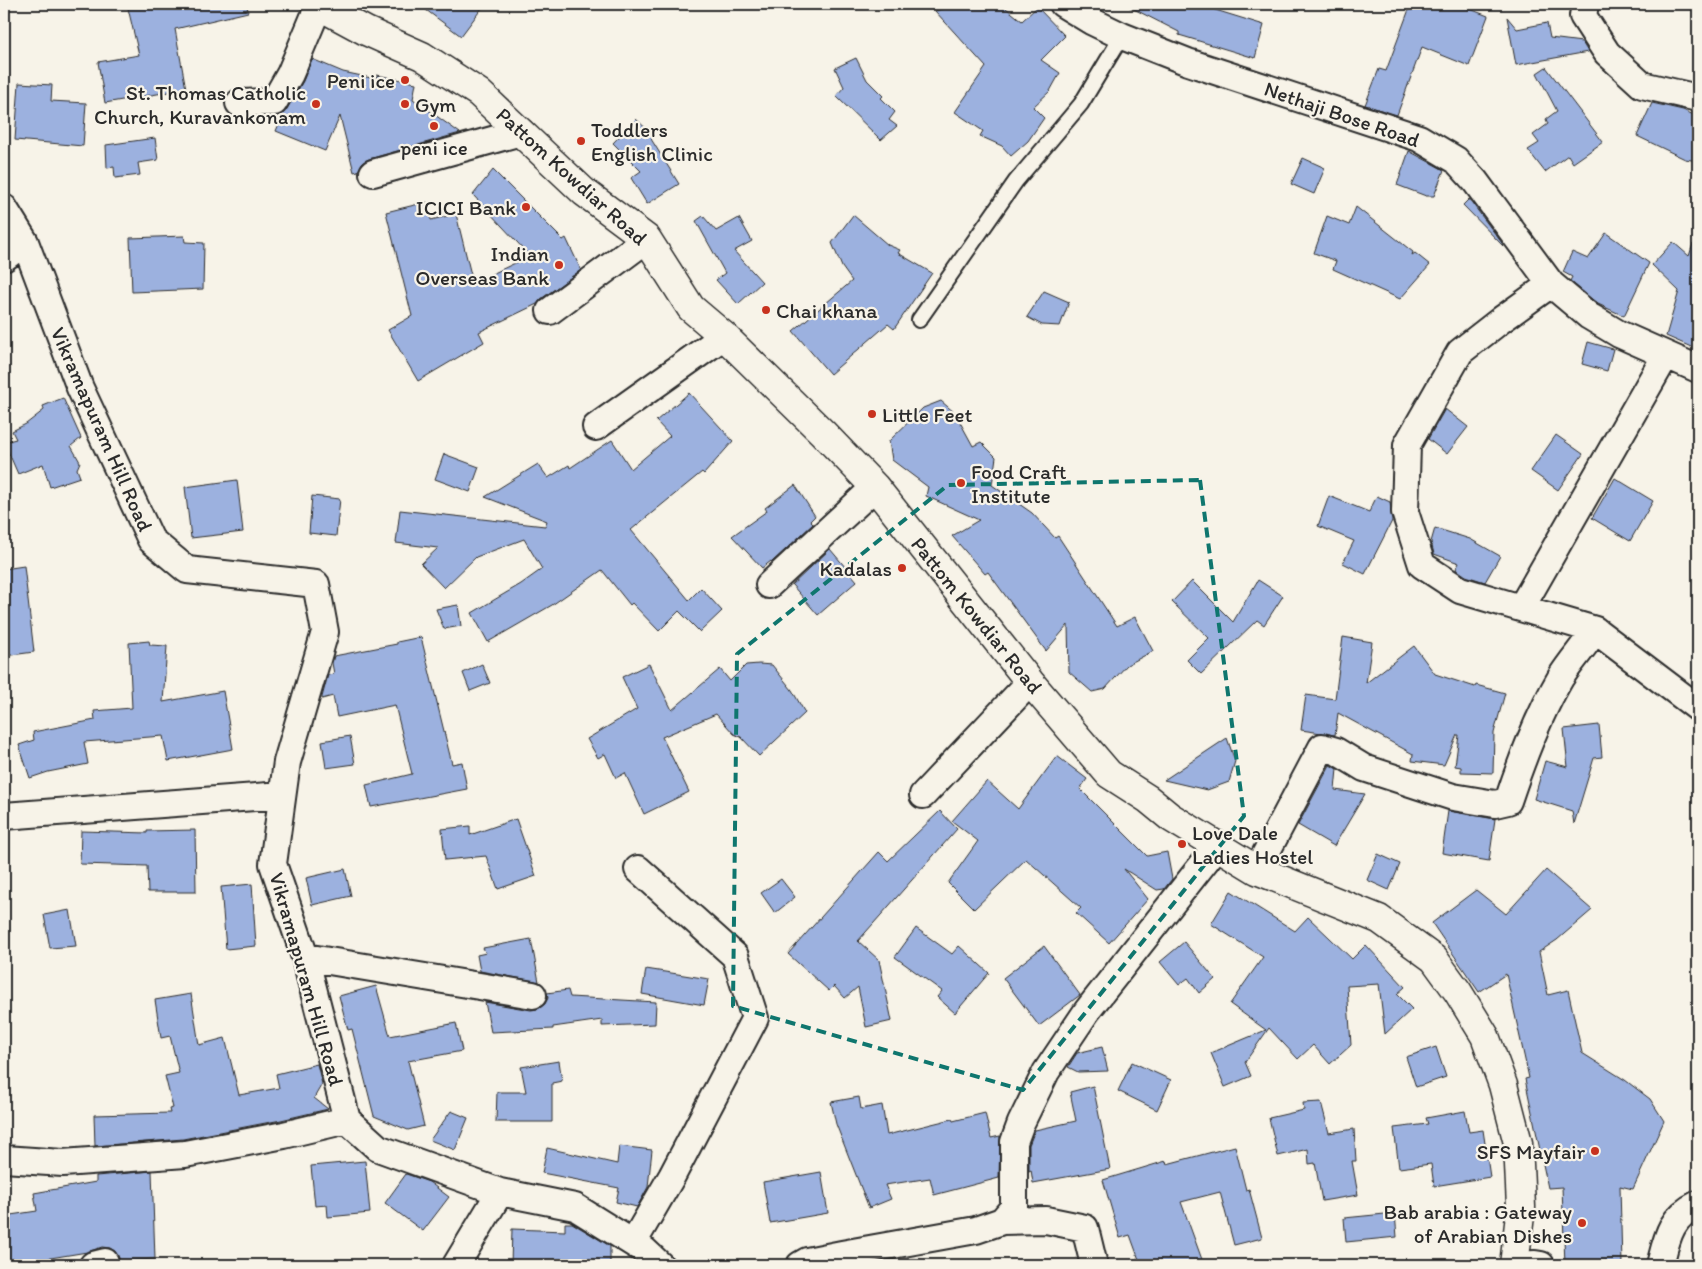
<svg xmlns="http://www.w3.org/2000/svg" width="1702" height="1269" font-family="Itim,sans-serif">
  <style>
    .building { fill: #9cb1df; stroke: #2b2b2b }
    .lines { fill: none; stroke-linecap: round; stroke-linejoin: round }
    .service-casing { stroke: #2b2b2b; stroke-width: 18 }
    .minor-casing { stroke: #2b2b2b; stroke-width: 30 }
    .secondary-casing { stroke: #2b2b2b; stroke-width: 31 }
    .service { stroke: #f7f3e8; stroke-width: 14 }
    .minor { stroke: #f7f3e8; stroke-width: 26 }
    .secondary { stroke: #f7f3e8; stroke-width: 28 }
    .marked { fill: none; stroke: #0f766e; stroke-width: 4; stroke-dasharray: 10 6; stroke-linejoin: round }
    .poi-dot { fill: #c8321e; stroke: #f7f3e8; stroke-width: 2 }
    .labels { text-anchor: middle; dominant-baseline: central; stroke-width: 4.5; stroke-linejoin: round; paint-order: stroke }
    .poi-label { font-size: 21px; fill: #2b2b2b; stroke: #f7f3e8; text-anchor: end }
    .street-label { font-size: 21px; fill: #2b2b2b; stroke: #f7f3e8 }
  </style>
  <rect width="100%" height="100%" fill="#f7f3e8"/>
  <filter id="ink" filterUnits="userSpaceOnUse"><feTurbulence type="fractalNoise" baseFrequency=".02" numOctaves="2"/><feDisplacementMap in="SourceGraphic" scale="10" xChannelSelector="R" yChannelSelector="G"/><feConvolveMatrix kernelMatrix="1 2 1 2 8 2 1 2 1" color-interpolation-filters="sRGB"/></filter>
  <g filter="url(#ink)">
    <!-- building -->
    <path class="building" d="M127 4H247L248 12 175 29 186 89 105 103 98 62 139 55Z
      M418 4H485L461 36Z
      M960 4H1001L1022 21 1037 7 1065 36 1041 60 1060 73 1050 91 1033 107 1044 118 1028 141 1011 156 1002 146 980 136 983 131 955 112 986 67 935 11Z
      M1124 4H1196L1264 25 1255 58 1179 35V32Z
      M1411 4H1457L1488 16 1469 66 1422 47 1397 115 1365 105 1379 69 1386 71Z
      M1507 17 1517 29 1547 23 1550 38 1582 42 1588 52 1516 65Z
      M856 58 867 80 883 96 881 98 895 112 889 120 897 126 881 140 836 96 844 87 835 68Z
      M312 59 343 72 376 79 377 75 416 83 413 99 460 133 369 159 362 163 358 171 354 172 340 116 325 151 276 131 283 114 287 109 303 81Z
      M1546 67 1603 142 1573 163 1568 155 1545 172 1528 150 1539 143 1533 135 1548 124 1546 119 1557 111 1537 73Z
      M19 83 52 85 51 101 86 103 83 146 15 140Z
      M1652 103 1683 110 1698 117V161L1685 159 1637 136Z
      M636 119 654 136 651 139 679 184 647 204 631 178 641 171 613 143Z
      M155 138 158 160 138 163 140 175 115 178 114 167 107 168 106 145Z
      M1409 151 1444 170 1434 196H1426L1397 185Z
      M1303 158 1325 168 1314 194 1291 184Z
      M493 170 563 240 566 238 581 270 541 299 537 304 479 332 484 342 418 381 388 330 412 316 386 212 427 202 431 220 456 214 473 283 530 256 473 195Z
      M1469 199 1502 243 1503 246 1463 205Z
      M1356 207 1413 252 1412 255 1415 253 1430 265 1400 299 1333 269 1336 261 1314 253 1327 216 1349 225Z
      M853 215 888 245 900 250 898 253 932 273 894 329 888 324 830 374 793 331 852 281 842 267 832 243Z
      M703 216 716 231 739 218 752 241 734 251 762 282 738 304 716 280 725 273 696 221Z
      M1606 233 1649 263 1624 316 1598 304 1570 281 1572 277 1563 272 1572 252 1588 259Z
      M184 236 185 242 204 243 203 289 132 292 130 238Z
      M1673 242 1689 256 1693 244 1698 245V350L1666 336 1679 291 1652 265Z
      M1044 291 1069 302 1060 326 1042 325 1027 317Z
      M1588 342 1613 349 1607 371 1582 364Z
      M689 393 733 441 704 474 702 472 631 530 689 600 701 588 722 611 700 632 679 611 659 631 632 603 630 605 602 570 552 605 488 642 472 613 521 584 542 569 524 539 476 557 444 588 421 564 438 548 396 543 400 510 545 526 547 521 485 497 538 464 548 478 569 465 570 468 612 440 631 469 670 436 656 421Z
      M63 398 81 438 71 446 80 462 77 469 80 477 50 487 43 464 18 474 4 442 16 439 12 431 26 424 44 410 43 406Z
      M941 401 955 413 973 446 981 442 996 457 992 485 1032 513 1055 538 1058 536 1117 626 1135 617 1153 651 1127 665 1105 689 1092 692 1069 672 1068 625 1046 651 988 572 985 574 952 536 979 520 926 496 928 487 892 460 889 441 923 408Z
      M1445 409 1468 427 1447 454 1428 439Z
      M1556 435 1583 454 1558 490 1531 471Z
      M444 454 479 467 470 492 435 479Z
      M1615 478 1653 501 1630 541 1592 518Z
      M237 480 243 532 191 538 185 487Z
      M795 485 815 516 810 521 813 524 772 562 771 561 762 568 732 536 767 511 765 508Z
      M312 496 340 499 336 536 309 533Z
      M1329 496 1369 512 1377 496 1390 502 1392 521 1365 574 1343 563 1354 541 1318 526Z
      M1435 528 1470 539 1500 556 1485 582 1466 576 1456 569 1459 563 1434 554 1431 542Z
      M830 549 857 581 818 615 792 585Z
      M24 566 34 652 4 656V569Z
      M1258 580 1283 596 1264 625 1257 620 1201 674 1187 660 1209 638 1172 602 1192 581 1233 622Z
      M458 605 461 626 444 629 436 609Z
      M421 637 452 764 462 762 467 789 371 807 366 785 412 774 395 705 337 717 333 696 322 699V697L328 675 334 674 332 663 334 656 397 644V642Z
      M1343 637 1372 642 1366 683 1414 646 1435 674 1475 687 1476 685 1505 693 1494 733 1493 773 1461 772V767L1455 766 1459 735H1457L1444 765 1412 761 1413 754 1338 713 1335 735 1301 730 1306 695 1335 699Z
      M149 641 150 645 167 646 163 702 223 691 233 749 168 761 163 736 84 742 88 764 48 772 30 778 19 745 34 740 33 732 95 720 94 711 132 708 129 643Z
      M482 664 490 683 470 691 463 673Z
      M649 664 672 710 720 669 730 681 746 665 759 664 772 665 792 690 805 713 759 756 741 737 734 734 716 714 662 737 689 792 644 814 625 773 616 778 605 754 598 758 587 739 637 709 622 677Z
      M1599 725 1602 757 1594 758 1574 824 1572 811 1534 799 1545 761 1568 767 1564 729Z
      M350 736 355 764 326 768 322 741Z
      M1227 738 1235 761 1229 782 1207 790 1164 780Z
      M1057 756 1087 779 1080 789 1147 856 1167 852 1172 879 1164 889 1157 890 1124 869 1148 899 1109 943 1076 913 1081 908 1026 859 974 909 948 883 978 841 952 821 987 781 1018 809Z
      M1330 765 1337 769 1335 790 1365 794 1334 846 1298 825Z
      M940 811 957 829 858 941 879 960 892 1021 866 1027 858 987 845 998 834 986 829 991 788 954 879 852 888 861Z
      M1448 811 1495 819 1489 861 1442 853Z
      M516 819 536 876 498 889 486 856 445 860 442 829 470 826V835Z
      M195 830 196 892H148L147 866 80 864 81 831 147 833V831Z
      M1378 854 1400 864 1389 890 1367 880Z
      M345 869 351 896 312 905 306 878Z
      M1546 870 1592 910 1557 940 1539 952 1548 995 1568 990 1582 1053 1625 1080 1650 1099 1664 1121 1633 1189 1620 1186 1622 1265H1565L1562 1187 1548 1188 1525 1079 1529 1078 1506 974 1479 992 1432 923 1476 890 1506 914Z
      M781 879 795 897 775 913 761 893Z
      M252 884 256 946 226 949 221 887Z
      M1231 891 1295 931 1308 917 1352 959 1366 945 1405 987 1397 994 1412 1009 1385 1034 1379 984 1347 986 1351 1045 1330 1064 1313 1045 1298 1059 1269 1028 1245 1062 1251 1076 1225 1087 1211 1053 1266 1030 1230 1004 1263 957 1211 924Z
      M70 910 76 946 50 948 44 915Z
      M916 928 952 954 959 946 989 973 955 1013 937 997 942 991 895 957Z
      M531 939 539 982 480 971 477 955 486 953 483 948Z
      M1184 942 1215 979 1199 993 1188 978 1179 985 1160 962Z
      M1044 946 1080 995 1039 1026 1003 978Z
      M646 969 709 979 704 1005 642 994Z
      M376 986 390 1036 456 1023 462 1051 408 1061 424 1126 408 1130 374 1116 352 1029 348 1030 339 996Z
      M568 990 570 997 656 1002 655 1024 602 1026V1020L553 1027V1029L491 1032 485 1002 531 1010 538 1009 545 1004 548 998 547 993Z
      M191 994 199 1045 225 1038 239 1095 279 1088 276 1074 317 1064 322 1084 314 1098 328 1109 281 1120 183 1139 95 1146 94 1115 170 1113 169 1109 173 1108 165 1076 179 1073 170 1036 161 1038 155 1000Z
      M1102 1047 1108 1071 1078 1072 1068 1067 1077 1053Z
      M1436 1047 1446 1077 1416 1087 1406 1057Z
      M559 1061 562 1081 552 1083V1122H496L497 1092H526L521 1067Z
      M1132 1062 1171 1080 1157 1110 1118 1091Z
      M1093 1086 1110 1169 1033 1183 1031 1170 1029 1171V1145L1035 1130 1076 1121 1070 1092Z
      M859 1097 861 1109 882 1105 887 1135 952 1119 953 1121 985 1113 991 1138 1000 1136 999 1178 934 1195 930 1178 885 1185 891 1199 869 1208 836 1124 831 1102Z
      M1321 1102 1329 1133 1354 1129 1356 1161H1352L1358 1195 1322 1201 1315 1163 1309 1164 1308 1149 1278 1156 1269 1118 1304 1110 1303 1103Z
      M451 1111 468 1118 455 1150 430 1140Z
      M1465 1111 1469 1132 1483 1130 1490 1177 1434 1186 1431 1164 1399 1168 1394 1128 1428 1124 1426 1118Z
      M619 1146 652 1150 648 1187 637 1207 616 1202 619 1188 542 1173 547 1148 617 1164Z
      M1235 1146 1246 1190 1249 1189 1262 1238 1234 1245 1220 1192 1181 1202 1204 1265H1141L1130 1235 1120 1238 1103 1180 1166 1161 1167 1164Z
      M365 1161 370 1213 328 1217 327 1205 315 1206 311 1166Z
      M152 1171 155 1259 120 1261 115 1251 110 1248 102 1247 87 1252 8 1265 4 1241V1216L37 1211 34 1193 96 1182V1176Z
      M821 1172 828 1213 770 1223 763 1182Z
      M406 1174 429 1182 449 1197 423 1231 385 1203Z
      M1395 1213 1397 1237 1346 1242 1344 1218Z
      M565 1223H572L610 1246V1265H511L512 1229 565 1231Z"/>
    <g class="lines">
      <defs>
        <path id="service" d="M919 320 1016 181 1081 104 1122 36"/>
        <path id="minor" d="M1063 4 1091 21 1122 36 1188 62 1419 138 1456 160 1475 181 1551 284 1589 316 1619 334 1698 369
          M1585 4 1583 16 1607 53 1642 85 1698 98
          M239 103 274 102 290 74 319 5
          M373 173 521 132
          M4 208 25 242 80 388 151 540 187 570 316 584 325 632 287 762 273 864 305 957 347 1120 378 1148 500 1192
          M4 258 25 242
          M1551 284 1501 320 1460 352 1407 445 1405 512 1422 565 1460 590 1595 630
          M550 311 647 239
          M596 427 724 336
          M769 585 875 487
          M1521 608 1666 355
          M923 795 1030 682
          M4 816 282 795
          M1257 870 1322 747 1336 751 1364 768 1453 797 1495 804 1508 801C1522 759 1538 716 1561 677 1571 661 1585 646 1595 630L1698 708
          M305 957 533 995
          M4 1159 63 1163 185 1154 284 1135 347 1120
          M1002 1221 1046 1220 1085 1228 1094 1265
          M633 1243 672 1176 755 1018 735 956 638 869
          M93 1265 105 1262
          M456 1265 500 1192 575 1207 644 1250 660 1265
          M800 1265 807 1261 842 1254 976 1230 1002 1221 1014 1207V1142L1021 1123 1046 1072 1087 1011 1218 845
          M1514 1265 1535 1264 1541 1265
          M1660 1265C1667 1238 1670 1217 1698 1204"/>
        <path id="secondary" d="M316 4 366 31 422 56 479 93 584 192 647 239 691 308 724 336 823 433 875 487 1030 682 1109 774 1148 799 1170 817 1257 870 1379 919 1434 959 1458 992 1485 1036 1503 1085 1518 1143 1521 1207 1514 1265"/>
      </defs>
      <!-- service casing -->
      <use href="#service" class="service-casing"/>
      <!-- minor casing -->
      <use href="#minor" class="minor-casing"/>
      <!-- secondary casing -->
      <use href="#secondary" class="secondary-casing"/>
      <!-- service -->
      <use href="#service" class="service"/>
      <!-- minor -->
      <use href="#minor" class="minor"/>
      <!-- secondary -->
      <use href="#secondary" class="secondary"/>
    </g>
  </g>
  <!-- marked area -->
  <path class="marked" d="M1200 480 1244 816 1023 1090 733 1006 737 654 948 485Z"/>
  <!-- markers -->
  <g class="poi-dot">
    <circle cx="405" cy="80" r="5"/>
    <circle cx="316" cy="104" r="5"/>
    <circle cx="405" cy="104" r="5"/>
    <circle cx="434" cy="126" r="5"/>
    <circle cx="581" cy="141" r="5"/>
    <circle cx="526" cy="207" r="5"/>
    <circle cx="559" cy="265" r="5"/>
    <circle cx="766" cy="310" r="5"/>
    <circle cx="872" cy="414" r="5"/>
    <circle cx="961" cy="483" r="5"/>
    <circle cx="902" cy="568" r="5"/>
    <circle cx="1182" cy="844" r="5"/>
    <circle cx="1595" cy="1151" r="5"/>
    <circle cx="1582" cy="1223" r="5"/>
  </g>
  <g class="labels">
    <!-- poi labels -->
    <g class="poi-label">
      <text x="395" y="80">Peni ice</text>
      <text x="306" y="92">St. Thomas Catholic<tspan x="306" dy="24">Church, Kuravankonam</tspan></text>
      <text x="415" y="104" text-anchor="start">Gym</text>
      <text x="591" y="129" text-anchor="start">Toddlers<tspan x="591" dy="24">English Clinic</tspan></text>
      <text x="434" y="147" text-anchor="middle">peni ice</text>
      <text x="516" y="207">ICICI Bank</text>
      <text x="549" y="253">Indian<tspan x="549" dy="24">Overseas Bank</tspan></text>
      <text x="776" y="310" text-anchor="start">Chai khana</text>
      <text x="882" y="414" text-anchor="start">Little Feet</text>
      <text x="971" y="471" text-anchor="start">Food Craft<tspan x="971" dy="24">Institute</tspan></text>
      <text x="892" y="568">Kadalas</text>
      <text x="1192" y="832" text-anchor="start">Love Dale<tspan x="1192" dy="24">Ladies Hostel</tspan></text>
      <text x="1585" y="1151">SFS Mayfair</text>
      <text x="1572" y="1211">Bab arabia : Gateway<tspan x="1572" dy="24">of Arabian Dishes</tspan></text>
    </g>
    <!-- street labels -->
    <g class="street-label">
      <text transform="translate(1342 114) rotate(19)">Nethaji Bose Road</text>
      <text transform="translate(572 176) rotate(42)">Pattom Kowdiar Road</text>
      <text transform="translate(102 429) rotate(66)">Vikramapuram Hill Road</text>
      <text transform="translate(977 615) rotate(51)">Pattom Kowdiar Road</text>
      <text transform="translate(307 979) rotate(74)">Vikramapuram Hill Road</text>
    </g>
  </g>
  <!-- margin -->
  <rect width="1702" height="1269" fill="none" stroke="#f7f3e8" stroke-width="20"/>
  <rect x="10" y="10" width="1682" height="1249" fill="none" stroke="#2b2b2b" stroke-width="2" filter="url(#ink)"/>
</svg>
